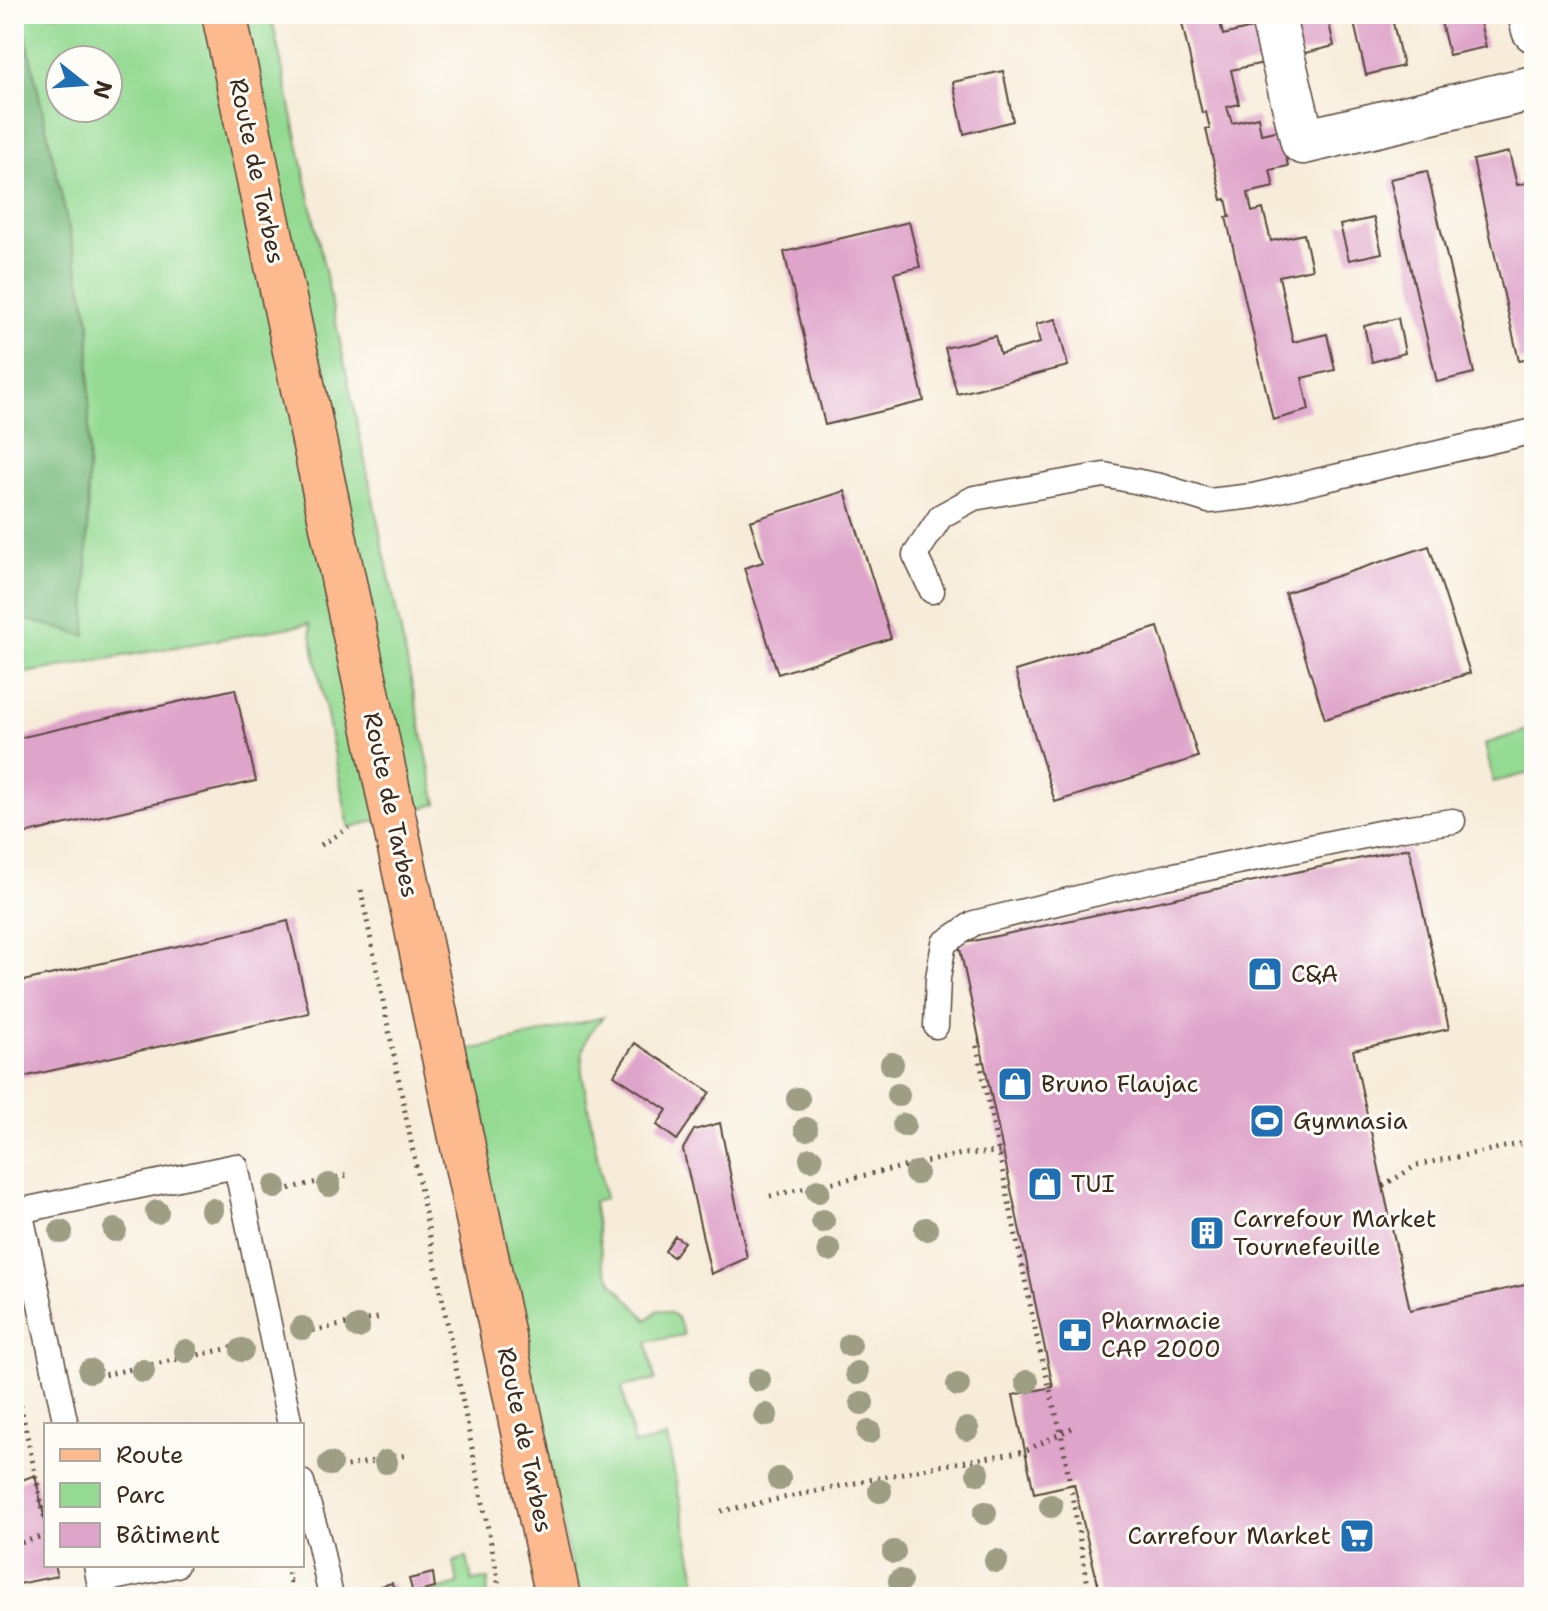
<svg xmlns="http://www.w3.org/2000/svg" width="1548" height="1611" font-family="'Shantell Sans',sans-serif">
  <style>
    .green { fill: #94da93; stroke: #688258; stroke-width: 2; fill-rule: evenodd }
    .forest { fill: #77ba7d; stroke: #59724e; stroke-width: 2 }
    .building { fill: #dfa4ca }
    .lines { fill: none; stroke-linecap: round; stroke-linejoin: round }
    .lane-casing { stroke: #57473a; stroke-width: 27 }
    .street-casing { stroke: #57473a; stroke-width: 47 }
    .primary-casing { stroke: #57473a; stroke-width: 47 }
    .path { stroke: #57473a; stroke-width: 5; stroke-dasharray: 2 6; stroke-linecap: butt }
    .lane { stroke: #fff; stroke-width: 24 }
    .street { stroke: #fff; stroke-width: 44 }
    .primary { stroke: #fcba8e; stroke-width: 44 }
    .tree { fill: #9e9e85 }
    .labels { text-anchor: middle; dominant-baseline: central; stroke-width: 6; stroke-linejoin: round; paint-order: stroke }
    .street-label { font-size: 24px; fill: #3b2a1e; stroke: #fdfcf7 }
    .poi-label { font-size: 24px; fill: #3b2a1e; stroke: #fdfcf7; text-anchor: start }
  </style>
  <rect width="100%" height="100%" fill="#fdfcf7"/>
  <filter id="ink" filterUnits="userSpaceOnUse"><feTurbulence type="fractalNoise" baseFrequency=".0125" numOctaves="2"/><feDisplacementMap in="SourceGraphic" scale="16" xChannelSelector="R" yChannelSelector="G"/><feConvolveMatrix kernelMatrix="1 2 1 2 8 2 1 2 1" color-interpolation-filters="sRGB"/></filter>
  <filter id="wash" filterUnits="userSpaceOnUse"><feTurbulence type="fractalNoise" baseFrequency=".006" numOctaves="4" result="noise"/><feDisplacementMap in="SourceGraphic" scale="32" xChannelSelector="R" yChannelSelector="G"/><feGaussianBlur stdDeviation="1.8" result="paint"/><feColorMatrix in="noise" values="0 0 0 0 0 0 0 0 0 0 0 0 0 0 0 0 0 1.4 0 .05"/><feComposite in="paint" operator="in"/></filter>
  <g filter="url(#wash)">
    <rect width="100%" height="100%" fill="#f7ecd9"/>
    <!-- green -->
    <path class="green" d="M21 14H271L437 804 349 828 309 624 14 675V616L86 635 90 324ZM60 60H108V108H60Z
      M1534 728V772L1493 782 1485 744Z
      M603 1017C584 1037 582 1045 582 1072L605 1199 593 1202 603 1264 613 1283 647 1320 658 1310C677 1312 679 1318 684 1335L647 1342 655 1380 622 1387 634 1445 667 1438 700 1597H578L462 1050 485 1047Z
      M467 1557 472 1581 488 1579 487 1597H414L458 1584 454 1562Z"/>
    <!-- forest -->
    <path class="forest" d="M14 14H21L90 324 86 636 14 616Z"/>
    <g id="blocks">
      <!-- building -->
      <path class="building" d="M1180 14H1218L1223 35 1256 27 1264 63 1231 70 1239 104 1227 107 1232 123 1258 117 1261 134 1280 130 1288 166 1270 170 1274 187 1248 193 1252 212 1263 209 1271 241 1304 234 1312 269 1279 276 1293 342 1327 334 1335 370 1302 378 1309 410 1273 420 1226 217H1230L1226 199 1222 200 1206 129H1210L1206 112 1202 113Z
        M1313 14H1327L1334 46 1301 54 1292 19Z
        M1352 14H1391L1403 66 1366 75Z
        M1439 14H1478L1486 47 1449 55Z
        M1003 71 1013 121 964 134 953 82Z
        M1509 152 1517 185 1534 181V218L1525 220 1534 257V358L1519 361 1473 160Z
        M1427 171 1474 373 1437 382 1390 179Z
        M1374 218 1382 253 1349 260 1340 225Z
        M909 222 920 267 894 273 924 401 825 425 784 252Z
        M1398 318 1405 353 1372 362 1364 326Z
        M1056 319 1068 366 957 394 945 348 995 336 1000 354 1040 343 1036 324Z
        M845 491 891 638 778 674 744 568 763 562 750 521Z
        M1429 546 1470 673 1325 719 1285 593Z
        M1158 627 1198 757 1055 802 1015 671Z
        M235 689 256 781 14 836V739Z
        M1409 848 1449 1029 1353 1050 1410 1310 1534 1283V1597H1101L1074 1484 1034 1493 1013 1395 1053 1387 959 944Z
        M288 921 309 1013 14 1079V983Z
        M635 1043 710 1092 677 1140 657 1125 667 1110 614 1075Z
        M720 1123 747 1258 711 1274 683 1149 694 1130Z
        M675 1236 684 1242 673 1257 665 1251Z
        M35 1475 46 1525V1565H54L57 1576 14 1585V1483Z
        M433 1573 435 1588 413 1593 409 1579Z
        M392 1583 396 1597H381L378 1587Z"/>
    </g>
  </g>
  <g filter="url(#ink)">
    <use href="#blocks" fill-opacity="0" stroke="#57473a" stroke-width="2"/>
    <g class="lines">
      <defs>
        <path id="lane" d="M932 591 915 555 941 516 974 498 1104 475 1160 486 1209 501 1253 496 1534 431
          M936 1026 938 978 944 943 974 923 1160 878 1403 828 1453 821
          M20 1210 66 1425
          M14 1212 236 1166 290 1425
          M302 1482 320 1545 331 1597
          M96 1565 99 1581 176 1565"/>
        <path id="street" d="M1272 14 1303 142 1534 88
          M1530 14 1534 30"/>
        <path id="primary" d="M224 14 558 1597"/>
      </defs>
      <!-- lane casing -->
      <use href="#lane" class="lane-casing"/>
      <!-- street casing -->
      <use href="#street" class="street-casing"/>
      <!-- primary casing -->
      <use href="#primary" class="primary-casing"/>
      <!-- path -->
      <path class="path" d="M321 845 349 828
        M361 890 498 1579V1597
        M980 1041 976 1042 1038 1343 1061 1433 1090 1597
        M1383 1186 1417 1165 1534 1141
        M274 1192 348 1175
        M770 1196 962 1154 1003 1152
        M305 1332 378 1318
        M14 1374 46 1525
        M89 1378 240 1346
        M331 1469 407 1455
        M721 1511 927 1468 1025 1451 1074 1427
        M14 1545 46 1535
        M287 1565 290 1581 295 1579
        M21 1597 67 1587"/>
      <!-- lane -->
      <use href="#lane" class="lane"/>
      <!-- street -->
      <use href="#street" class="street"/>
      <!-- primary -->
      <use href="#primary" class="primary"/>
    </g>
    <!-- trees -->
    <g class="tree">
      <circle cx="892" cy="1064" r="12"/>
      <circle cx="898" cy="1095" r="12"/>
      <circle cx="798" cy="1099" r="12"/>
      <circle cx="904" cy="1125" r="12"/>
      <circle cx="806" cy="1129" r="12"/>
      <circle cx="811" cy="1159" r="12"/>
      <circle cx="916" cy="1173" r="12"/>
      <circle cx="329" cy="1185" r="12"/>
      <circle cx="275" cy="1187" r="12"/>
      <circle cx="818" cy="1191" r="12"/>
      <circle cx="212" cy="1210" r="12"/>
      <circle cx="157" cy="1212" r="12"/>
      <circle cx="823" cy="1221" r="12"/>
      <circle cx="926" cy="1229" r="12"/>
      <circle cx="115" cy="1230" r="12"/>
      <circle cx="61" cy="1232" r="12"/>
      <circle cx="829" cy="1250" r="12"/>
      <circle cx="358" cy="1327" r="12"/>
      <circle cx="302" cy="1328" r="12"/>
      <circle cx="850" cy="1345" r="12"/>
      <circle cx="242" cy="1350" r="12"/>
      <circle cx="186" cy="1351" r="12"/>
      <circle cx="90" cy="1371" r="12"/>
      <circle cx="143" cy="1371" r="12"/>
      <circle cx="857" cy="1373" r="12"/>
      <circle cx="759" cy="1380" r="12"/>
      <circle cx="1027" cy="1382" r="12"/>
      <circle cx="958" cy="1385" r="12"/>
      <circle cx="862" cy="1403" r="12"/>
      <circle cx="766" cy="1415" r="12"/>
      <circle cx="967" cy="1429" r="12"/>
      <circle cx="869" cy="1432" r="12"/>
      <circle cx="386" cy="1462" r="12"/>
      <circle cx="330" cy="1464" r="12"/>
      <circle cx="978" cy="1473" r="12"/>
      <circle cx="779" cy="1479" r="12"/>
      <circle cx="880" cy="1491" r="12"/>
      <circle cx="1051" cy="1506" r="12"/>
      <circle cx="985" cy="1513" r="12"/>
      <circle cx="894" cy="1552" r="12"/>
      <circle cx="996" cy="1561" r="12"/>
      <circle cx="900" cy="1581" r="12"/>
    </g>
  </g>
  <!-- icons -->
  <defs>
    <symbol id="shop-square" viewBox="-11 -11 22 22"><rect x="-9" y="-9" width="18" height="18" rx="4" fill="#1f6fb2" stroke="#fdfcf7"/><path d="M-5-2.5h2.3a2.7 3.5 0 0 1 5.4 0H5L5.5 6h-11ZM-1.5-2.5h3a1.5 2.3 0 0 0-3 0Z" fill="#fff"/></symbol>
    <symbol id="stadium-square" viewBox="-11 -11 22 22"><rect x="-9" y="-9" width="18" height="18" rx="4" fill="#1f6fb2" stroke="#fdfcf7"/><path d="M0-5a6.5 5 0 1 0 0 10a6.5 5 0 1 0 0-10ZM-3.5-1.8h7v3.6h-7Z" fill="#fff"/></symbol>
    <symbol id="building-square" viewBox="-11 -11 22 22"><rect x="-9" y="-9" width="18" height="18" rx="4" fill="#1f6fb2" stroke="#fdfcf7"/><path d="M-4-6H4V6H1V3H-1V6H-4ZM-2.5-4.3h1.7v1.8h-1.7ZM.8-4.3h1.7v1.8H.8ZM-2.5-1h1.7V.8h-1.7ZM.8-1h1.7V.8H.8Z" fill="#fff"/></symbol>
    <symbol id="pharmacy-square" viewBox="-11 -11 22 22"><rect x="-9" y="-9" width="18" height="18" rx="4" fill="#1f6fb2" stroke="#fdfcf7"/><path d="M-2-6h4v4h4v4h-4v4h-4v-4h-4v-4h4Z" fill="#fff"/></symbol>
    <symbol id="supermarket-square" viewBox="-11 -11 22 22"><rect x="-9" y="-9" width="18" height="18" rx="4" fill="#1f6fb2" stroke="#fdfcf7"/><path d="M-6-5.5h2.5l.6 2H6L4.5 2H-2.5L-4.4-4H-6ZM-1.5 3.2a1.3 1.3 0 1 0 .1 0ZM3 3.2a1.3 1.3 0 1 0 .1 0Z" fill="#fff"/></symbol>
  </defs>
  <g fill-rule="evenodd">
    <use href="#shop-square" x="1245" y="954" width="40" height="40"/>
    <use href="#shop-square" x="995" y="1064" width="40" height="40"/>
    <use href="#stadium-square" x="1247" y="1101" width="40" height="40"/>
    <use href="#shop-square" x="1025" y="1164" width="40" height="40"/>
    <use href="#building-square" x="1187" y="1213" width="40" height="40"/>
    <use href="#pharmacy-square" x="1055" y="1315" width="40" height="40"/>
    <use href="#supermarket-square" x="1337" y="1516" width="40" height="40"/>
  </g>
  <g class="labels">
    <!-- street labels -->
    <g class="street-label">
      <text transform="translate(257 171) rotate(78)">Route de Tarbes</text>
      <text transform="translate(391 805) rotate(78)">Route de Tarbes</text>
      <text transform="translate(525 1440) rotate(78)">Route de Tarbes</text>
    </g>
    <!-- poi labels -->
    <g class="poi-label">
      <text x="1291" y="974">C&amp;A</text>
      <text x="1041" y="1084">Bruno Flaujac</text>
      <text x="1293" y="1121">Gymnasia</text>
      <text x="1071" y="1184">TUI</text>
      <text x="1233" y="1219">Carrefour Market<tspan x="1233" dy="28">Tournefeuille</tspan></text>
      <text x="1101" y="1321">Pharmacie<tspan x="1101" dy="28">CAP 2000</tspan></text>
      <text x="1331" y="1536" text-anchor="end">Carrefour Market</text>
    </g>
  </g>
  <!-- margin -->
  <rect width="1548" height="1611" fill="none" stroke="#fdfcf7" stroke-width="48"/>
  <!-- legend -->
  <rect x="44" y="1423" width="260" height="144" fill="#fdfcf7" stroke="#afa8a0" stroke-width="2"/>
  <rect x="60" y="1449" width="40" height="12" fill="#fcba8e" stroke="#afa8a0" stroke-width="2"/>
  <text x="116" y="1463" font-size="24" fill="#3b2a1e">Route</text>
  <rect x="60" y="1483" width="40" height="24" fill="#94da93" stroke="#afa8a0" stroke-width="2"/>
  <text x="116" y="1503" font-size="24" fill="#3b2a1e">Parc</text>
  <rect x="60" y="1523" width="40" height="24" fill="#dfa4ca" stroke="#afa8a0" stroke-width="2"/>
  <text x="116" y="1543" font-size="24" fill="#3b2a1e">Bâtiment</text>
  <!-- north arrow -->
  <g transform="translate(84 84) rotate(107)"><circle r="38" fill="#fdfcf7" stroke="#afa8a0" stroke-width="2"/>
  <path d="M0-6L14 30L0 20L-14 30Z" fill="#1f6fb2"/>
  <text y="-12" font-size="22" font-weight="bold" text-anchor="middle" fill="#3b2a1e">N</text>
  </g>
</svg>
